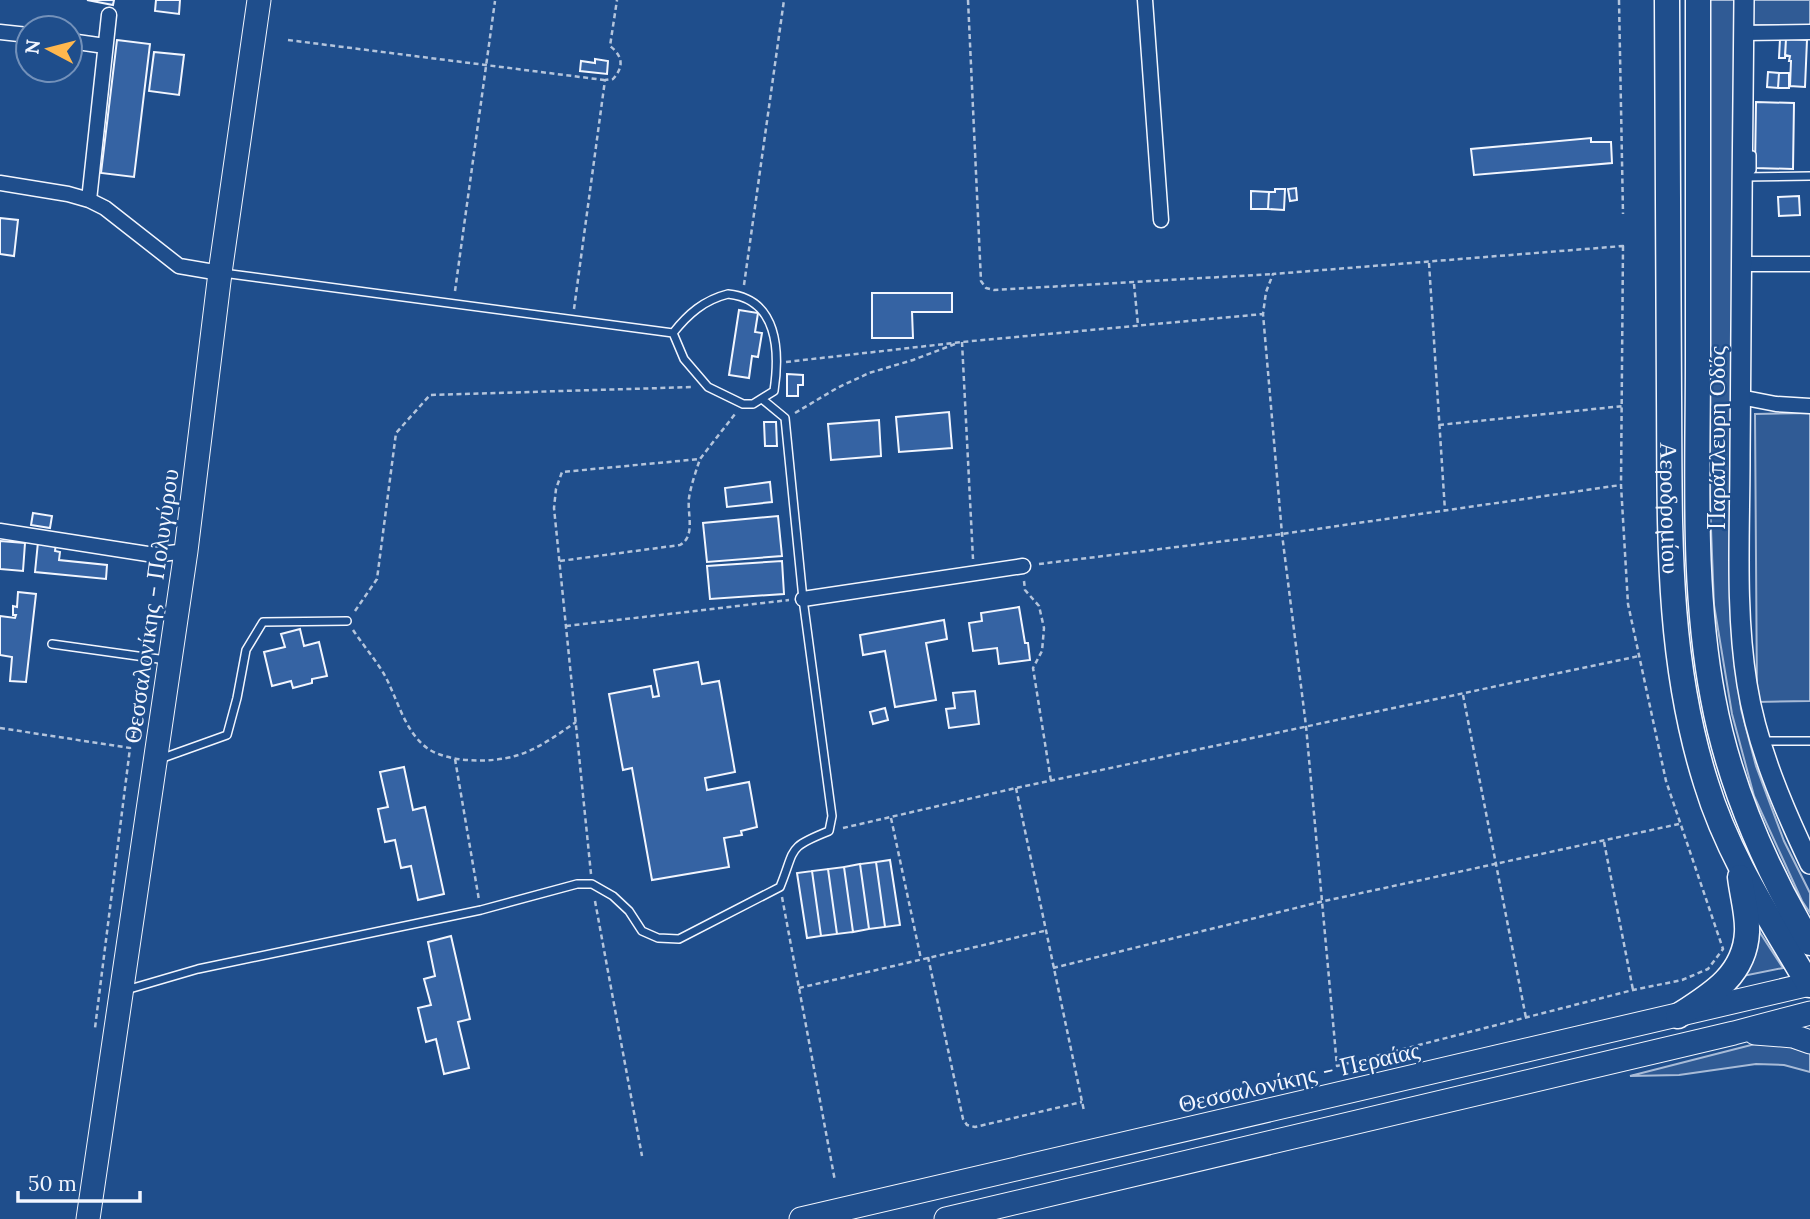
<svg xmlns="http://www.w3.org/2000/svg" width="1810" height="1219" font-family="Lora,serif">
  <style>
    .built { fill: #305b95; stroke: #a8bbd7; stroke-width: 2 }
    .building { fill: #3563a3; stroke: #f2f6ff; stroke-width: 2 }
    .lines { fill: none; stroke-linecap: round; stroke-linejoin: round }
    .service-casing { stroke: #f2f6ff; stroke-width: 10 }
    .minor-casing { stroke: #f2f6ff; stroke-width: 17 }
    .tertiary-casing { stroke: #f2f6ff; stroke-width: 22 }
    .primary-casing { stroke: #f2f6ff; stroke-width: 25 }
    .trunk-casing { stroke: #f2f6ff; stroke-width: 27 }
    .path { stroke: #b3c4dc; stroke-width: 2.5; stroke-dasharray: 5 3.5; stroke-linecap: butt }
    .service { stroke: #1f4e8c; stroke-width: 7 }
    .minor { stroke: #1f4e8c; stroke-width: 14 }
    .tertiary { stroke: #1f4e8c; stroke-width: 19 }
    .primary { stroke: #1f4e8c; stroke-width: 23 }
    .trunk { stroke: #1f4e8c; stroke-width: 24 }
    .labels { text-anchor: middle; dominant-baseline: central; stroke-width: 5; stroke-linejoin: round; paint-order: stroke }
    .street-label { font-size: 24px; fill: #f2f6ff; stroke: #1f4e8c }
  </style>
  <rect width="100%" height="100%" fill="#1f4e8c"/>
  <!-- built -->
  <path class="built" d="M1708 0H1736L1733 614 1741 709 1756 766 1784 841 1810 893V913L1802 901 1754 796 1732 714 1714 605 1709 478Z
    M1753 0H1810V25H1753Z
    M1810 413V701L1757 702 1755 414Z
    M1755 925 1783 968 1738 977Z
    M1755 1044 1787 1046 1810 1053V1072L1784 1065 1756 1064 1679 1075 1630 1076Z"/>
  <!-- building -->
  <path class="building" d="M87 0H114L113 5Z
    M156 0H180L179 14 155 11Z
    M1780 39H1786L1785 58H1779Z
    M1786 39 1807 40 1805 87 1790 86 1791 61H1789L1790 56 1785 55Z
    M117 40 150 44 134 177 101 173Z
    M154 52 184 55 179 95 149 91Z
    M595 59 608 61 607 74 580 71 581 61 595 63Z
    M1768 72 1779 73 1778 88 1767 87Z
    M1779 73H1789V88H1778Z
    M1756 102 1794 103 1793 169 1755 168Z
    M1591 138V142H1611L1612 163 1474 175 1471 149Z
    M1296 188 1297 200 1290 201 1288 189Z
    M1275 189H1285L1284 210 1268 209 1269 192H1275Z
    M1251 191 1269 192 1268 209H1251Z
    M1799 196 1800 215 1779 216 1778 197Z
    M0 218 18 220 14 256 0 254Z
    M872 293H952V312H912L913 338H872Z
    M739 310 758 313 755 332 762 333 758 357 752 356 749 378 729 375Z
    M787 374 803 375V385H798V396H787Z
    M949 412 952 448 899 452 896 417Z
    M879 420 881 456 831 460 828 424Z
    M764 422H776L777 446H765Z
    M770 482 772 502 727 507 725 488Z
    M33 513 52 516 50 528 31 525Z
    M778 516 782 556 707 562 703 523Z
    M0 541 25 543 23 571 0 569Z
    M38 542 56 544 55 551 60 552 59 560 107 565 106 579 35 572Z
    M782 561 784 594 710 599 707 566Z
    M18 592 36 594 26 682 10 681 12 657 0 655V616L15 618 16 615H13V606L17 607Z
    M1019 607 1025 643H1028L1030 660 999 664 997 648 973 651 969 623 982 621 981 613Z
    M944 620 947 639 926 643 936 700 895 707 885 651 863 655 860 635Z
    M300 629 304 646 319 642 327 676 312 679V683L293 688 291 681 272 686 264 652 285 647 281 634Z
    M698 662 702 684 719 681 735 772 705 778 707 790 749 782 757 827 741 831 742 835 724 838 729 867 652 880 632 768 623 770 609 694 651 686 653 697 659 696 654 670Z
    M975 691 979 724 949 728 946 709 955 708 953 693Z
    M885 708 888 720 873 724 870 712Z
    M404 767 413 810 425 807 444 894 418 900 411 866 401 868 395 840 385 842 378 809 388 807 380 772Z
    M890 860 900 925 885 927 876 862Z
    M876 862 885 927 869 929 860 864Z
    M860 864 869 929 853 932 844 867Z
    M844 867 853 932 837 934 828 869Z
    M828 869 837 934 821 936 812 871Z
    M812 871 821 936 807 938 797 873Z
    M451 936 470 1019 458 1022 469 1068 444 1074 436 1039 426 1042 418 1008 431 1005 424 979 435 976 428 942Z"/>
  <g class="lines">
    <defs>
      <path id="service" d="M1752 155V170L1743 177 1810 176
        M223 273 673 333
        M728 294C778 299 780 351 774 391L753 404H743L708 387 684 359 673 333C688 314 704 300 728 294Z
        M52 644 166 660
        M1762 741H1810
        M160 759 227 735 237 698 246 650 263 622 347 621
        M126 990 198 969 481 910 577 884H592L613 896 629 911 642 931 658 938 679 939 780 887C796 848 786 848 829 831L832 816 803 599 785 418 762 399"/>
      <path id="minor" d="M1145 0 1161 220
        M0 32 28 35
        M1743 33 1810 32
        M70 41 105 46
        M0 183 68 194 89 200 105 208 179 266 220 273
        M89 200 109 15
        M1743 264H1810
        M1740 397 1776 404 1810 406
        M0 531 154 555 186 551
        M803 599 1023 566"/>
      <path id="tertiary" d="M1744 0C1743 152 1740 304 1740 456 1740 531 1735 610 1747 684 1757 747 1783 807 1810 864"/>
      <path id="primary" d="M1755 1033 1793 1036 1810 1042
        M88 1219 186 551 220 273 259 0
        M801 1219 1810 984
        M946 1219 1734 1033 1810 1013"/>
      <g id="trunk">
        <path id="s1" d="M1667 0C1668 132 1669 264 1669 396 1670 527 1666 657 1706 783 1728 856 1771 920 1809 985"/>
        <path d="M1698 0C1698 120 1698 240 1698 360 1698 472 1692 587 1713 698 1729 785 1765 867 1810 943"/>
        <path d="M1678 1016C1711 995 1745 975 1747 932 1748 914 1742 895 1740 877"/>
      </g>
    </defs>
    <!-- service casing -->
    <use href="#service" class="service-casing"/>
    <!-- minor casing -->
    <use href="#minor" class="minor-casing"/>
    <!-- tertiary casing -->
    <use href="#tertiary" class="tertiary-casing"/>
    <!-- primary casing -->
    <use href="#primary" class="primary-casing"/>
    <!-- trunk casing -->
    <use href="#trunk" class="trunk-casing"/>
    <!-- path -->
    <path class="path" d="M968 0 981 281 986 288 994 290 1273 274
      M1619 0 1623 214
      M288 40 604 80
      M1623 246 1621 485 1628 604 1666 781 1723 949 1708 969 1682 980 1633 990 1337 1066 1306 726 1282 534 1263 314 1266 292 1273 274Z
      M1429 263 1445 511
      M1134 284 1138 325
      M744 285 784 0
      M455 291 495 1
      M574 309 605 80 613 79C624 67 623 56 610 46L617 0
      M962 342 973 559
      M786 362 962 342 1263 314
      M795 413 837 388 869 373 913 360 955 344
      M1439 425 1623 406
      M560 561 680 545C696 536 687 514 689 498 691 485 696 471 700 459
      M1039 564 1282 534 1621 485
      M1024 581 1025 590 1039 606 1044 628 1042 651 1033 668 1051 781
      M355 611 377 579 396 433 430 395 694 387
      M566 626 789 600
      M353 630C363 645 375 659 384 674 397 697 404 731 427 748 448 763 491 763 515 756 537 750 557 735 576 722
      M1463 695 1526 1018
      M0 728 130 748 95 1028
      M455 759 479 900
      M1016 788 1084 1111
      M891 818 921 959
      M843 828 1016 788 1639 656
      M1604 842 1633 990
      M591 874 554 508 556 489 562 472 700 459 735 414
      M782 897 835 1181
      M595 901 642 1156
      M928 957 963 1119 967 1125 975 1127 1082 1102
      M1053 968 1320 902 1679 824
      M799 988 1044 931"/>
    <!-- service -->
    <use href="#service" class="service"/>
    <!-- minor -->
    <use href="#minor" class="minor"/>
    <!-- tertiary -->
    <use href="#tertiary" class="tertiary"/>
    <!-- primary -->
    <use href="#primary" class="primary"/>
    <!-- trunk -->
    <use href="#trunk" class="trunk"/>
  </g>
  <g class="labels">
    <!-- street labels -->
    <g class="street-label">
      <text transform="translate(1716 438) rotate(-90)">Παράπλευρη Οδός</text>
      <text stroke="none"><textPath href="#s1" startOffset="508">Αεροδρομίου</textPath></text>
      <text transform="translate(151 606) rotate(-82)">Θεσσαλονίκης - Πολυγύρου</text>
      <text transform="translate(1299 1077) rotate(-13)">Θεσσαλονίκης - Περαίας</text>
    </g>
  </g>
  <!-- north arrow -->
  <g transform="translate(49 49) rotate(277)"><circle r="33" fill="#1f4e8c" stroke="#7391ba" stroke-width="2"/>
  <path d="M0-5L12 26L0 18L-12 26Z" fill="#ffb74d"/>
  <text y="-10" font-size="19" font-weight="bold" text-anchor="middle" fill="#f2f6ff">N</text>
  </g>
  <!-- scale -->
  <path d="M18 1191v10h122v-10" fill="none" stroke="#f2f6ff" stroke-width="3.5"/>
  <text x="28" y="1191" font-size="21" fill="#f2f6ff" stroke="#1f4e8c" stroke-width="5" paint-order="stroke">50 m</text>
</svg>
